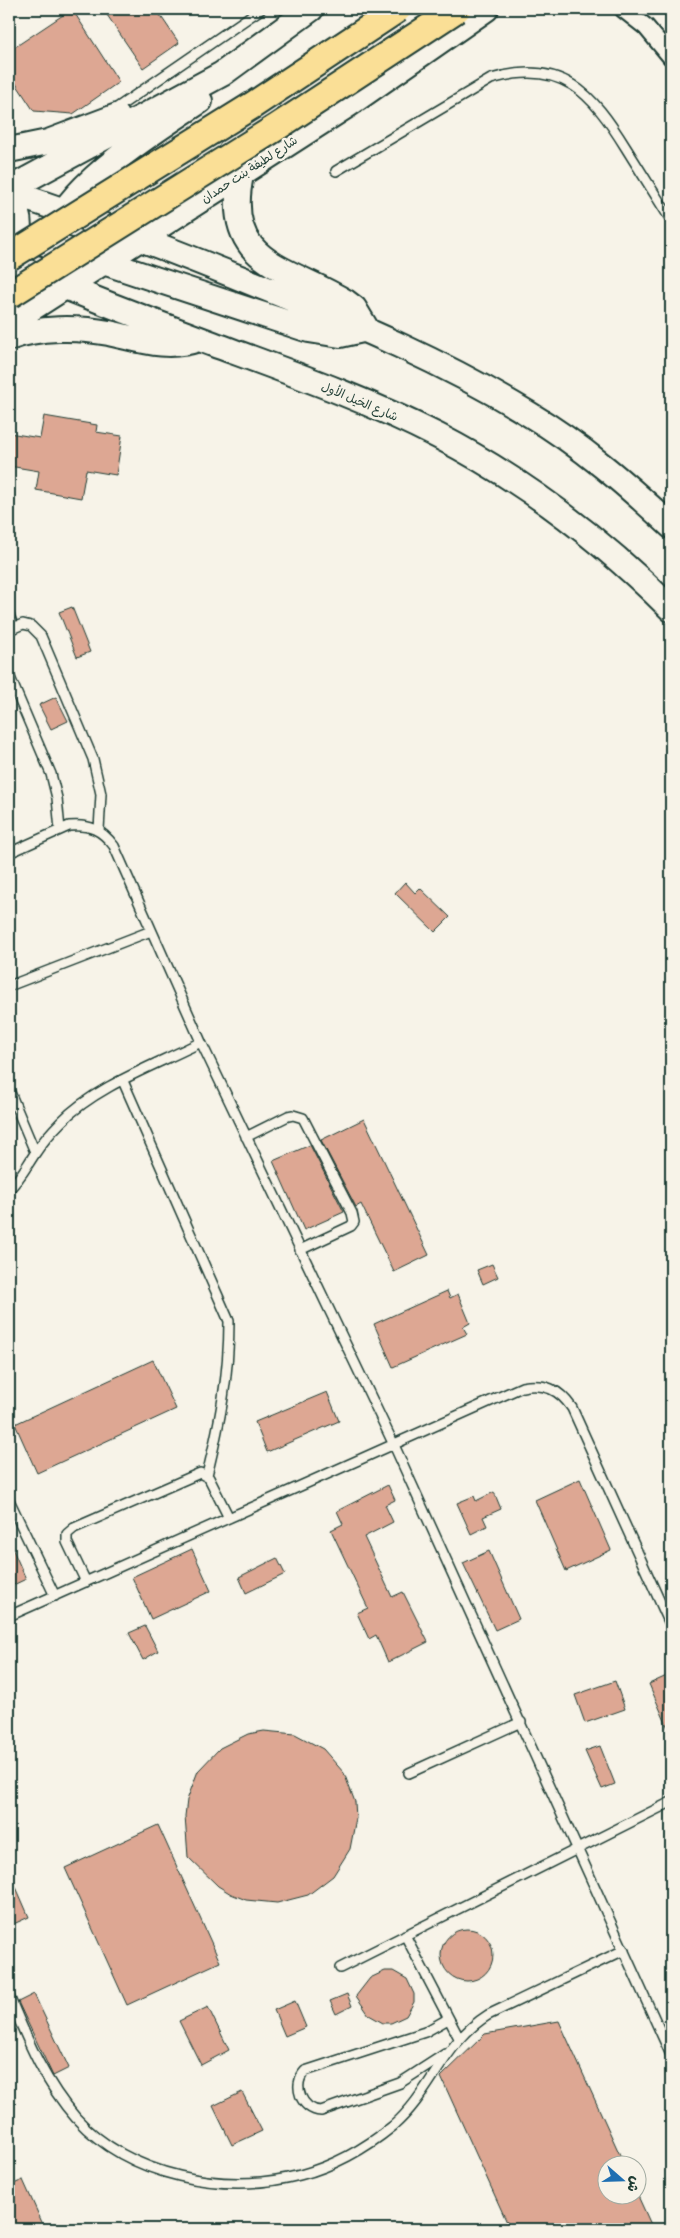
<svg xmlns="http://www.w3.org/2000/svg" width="680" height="2238" font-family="Delius,'Playpen Sans Arabic',sans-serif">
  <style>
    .building { fill: #dda793; stroke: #1f3d34 }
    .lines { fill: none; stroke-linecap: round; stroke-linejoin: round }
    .lane-casing { stroke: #1f3d34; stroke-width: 12 }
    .street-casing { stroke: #1f3d34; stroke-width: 20 }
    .secondary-casing { stroke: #1f3d34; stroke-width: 28 }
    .lane { stroke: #f7f3e8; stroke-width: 9 }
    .street { stroke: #f7f3e8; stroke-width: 16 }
    .secondary { stroke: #f7f3e8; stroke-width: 24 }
    .primary-bridge-casing { stroke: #1f3d34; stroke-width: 30; stroke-linecap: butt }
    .primary-bridge { stroke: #fadf96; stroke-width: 26 }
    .labels { text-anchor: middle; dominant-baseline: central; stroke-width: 5; stroke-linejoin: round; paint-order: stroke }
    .street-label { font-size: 12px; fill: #1f3d34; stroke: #f7f3e8 }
  </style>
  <rect width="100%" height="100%" fill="#f7f3e8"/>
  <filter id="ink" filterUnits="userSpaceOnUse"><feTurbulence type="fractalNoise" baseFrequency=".02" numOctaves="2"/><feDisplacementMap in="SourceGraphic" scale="10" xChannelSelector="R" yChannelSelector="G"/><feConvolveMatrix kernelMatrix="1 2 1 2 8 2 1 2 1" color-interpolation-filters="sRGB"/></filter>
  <g filter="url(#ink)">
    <!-- building -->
    <path class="building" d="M72 9 119 82 73 114 34 111 9 73V51Z
      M103 9H156L179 43 143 68Z
      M44 416 97 425 96 432 122 436 116 475 86 470 81 498 36 490 39 471 9 466V433L40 438Z
      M72 607 90 652 77 657 59 612Z
      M56 697 68 721 51 729 39 705Z
      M405 882 415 893 420 888 450 917 435 932 395 893Z
      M364 1119 429 1255 394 1272 361 1204 356 1207 321 1140Z
      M310 1145 344 1212 304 1230 273 1161Z
      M492 1264 498 1277 483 1284 477 1270Z
      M447 1291 450 1298 458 1294 470 1323 463 1327 467 1334 393 1367 374 1324Z
      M153 1360 176 1409 37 1473 15 1424Z
      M327 1392 339 1421 267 1452 255 1422Z
      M580 1479 611 1550 566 1571 535 1500Z
      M388 1485 395 1500 385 1505 393 1522 364 1537 392 1597 403 1592 428 1642 388 1662 376 1635 369 1639 357 1613 368 1608 331 1530 343 1524 337 1511Z
      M494 1492 501 1509 483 1517 487 1526 471 1534 457 1503 474 1496 476 1501Z
      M9 1541 26 1579 9 1587Z
      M192 1549 211 1591 151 1619 132 1577Z
      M489 1551 519 1619 495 1630 463 1563Z
      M277 1558 285 1574 246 1593 239 1577Z
      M145 1626 158 1651 143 1660 129 1633Z
      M671 1674V1735L649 1684Z
      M615 1681 625 1709 585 1723 575 1695Z
      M264 1731 295 1734 323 1749 344 1773 355 1802 356 1818 350 1849 333 1876 308 1895 277 1903 246 1900 231 1894 218 1886 188 1857 185 1816 187 1800 198 1771 220 1748 248 1734Z
      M600 1746 615 1784 602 1789 585 1751Z
      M158 1825 220 1962 127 2005 65 1868Z
      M9 1871 29 1917 9 1926Z
      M441 1955a26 26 0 1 1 52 0a26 26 0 1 1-52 0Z
      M385 1971H393L407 1979 414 1994V2002L406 2016 391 2023H383L369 2015 356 1996 370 1978Z
      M34 1994 69 2068 53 2076 18 2002Z
      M347 1994 352 2006 336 2014 330 2001Z
      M295 2001 306 2027 285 2036 274 2010Z
      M208 2007 229 2050 201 2065 179 2021Z
      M559 2021 625 2166H608V2196H638L653 2229H510L441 2077 485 2034Z
      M242 2092 262 2131 232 2145 213 2106Z
      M23 2180 45 2229H9V2186Z"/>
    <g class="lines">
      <defs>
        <path id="lane" d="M111 112 261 9
          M336 171 491 79C562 58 592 93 626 148 641 172 656 196 671 220
          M9 615 14 628
          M9 630 23 624 31 626 41 636 93 759 101 794 99 830
          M9 675 51 774 57 798 60 830
          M9 853 69 826C90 824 102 830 114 846L201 1042 394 1445 671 2055
          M9 986 151 931
          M123 1081 229 1321C229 1376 220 1422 207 1475
          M9 1090 35 1152
          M246 1137 288 1116 293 1115 303 1118 352 1213 354 1222 351 1226 300 1250
          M9 1189C21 1178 27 1165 36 1152 43 1141 52 1131 61 1122 96 1086 156 1065 201 1042
          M9 1500 55 1596
          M86 1582 67 1542V1534L74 1528 200 1473 209 1478 229 1518
          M9 1616 522 1387C545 1383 559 1389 572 1408L671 1626
          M409 1773 521 1722
          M405 1935 459 2038
          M340 1968 671 1802
          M9 1996C27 2039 44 2082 76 2118 130 2177 224 2195 300 2175 334 2166 366 2148 393 2126 433 2091 442 2044 488 2015L624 1950
          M445 2054 400 2083 321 2111C301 2110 292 2085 305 2071L425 2032 448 2019"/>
        <path id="street" d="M623 9 646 27 671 57"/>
        <path id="secondary" d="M9 150 48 142 117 116
          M241 175C222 265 288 266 346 302L354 308 366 328
          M9 189 222 74 311 9
          M9 192C96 221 182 254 267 289 357 325 446 363 529 414 581 445 627 485 671 526
          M9 196C21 213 21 231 16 250
          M57 224C75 181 160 127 200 101
          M9 235 52 245 309 330 340 335 367 329
          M9 264C76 292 145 319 213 344 289 372 366 399 438 436 525 481 602 540 671 609
          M9 323 348 105 486 9
          M9 338C39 327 77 327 109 333 141 340 167 350 199 339"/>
      </defs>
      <!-- lane casing -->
      <use href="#lane" class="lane-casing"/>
      <!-- street casing -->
      <use href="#street" class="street-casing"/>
      <!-- secondary casing -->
      <use href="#secondary" class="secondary-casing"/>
      <!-- lane -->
      <use href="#lane" class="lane"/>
      <!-- street -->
      <use href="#street" class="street"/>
      <!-- secondary -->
      <use href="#secondary" class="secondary"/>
      <defs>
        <path id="primary-bridge" d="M9 257 253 105 398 9
          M9 295 277 127 457 9"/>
      </defs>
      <!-- primary-bridge casing -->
      <use href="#primary-bridge" class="primary-bridge-casing"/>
      <!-- primary-bridge -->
      <use href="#primary-bridge" class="primary-bridge"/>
    </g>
  </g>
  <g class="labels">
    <!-- street labels -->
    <g class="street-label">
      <text transform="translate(249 169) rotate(-33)">شارع لطيفة بنت حمدان</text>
      <text transform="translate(360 401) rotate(23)">شارع الخيل الأول</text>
    </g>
  </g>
  <!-- margin -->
  <rect width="680" height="2238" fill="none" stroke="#f7f3e8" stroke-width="30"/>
  <rect x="15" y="15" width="650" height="2208" fill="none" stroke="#1f3d34" stroke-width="2" filter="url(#ink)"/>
  <!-- north arrow -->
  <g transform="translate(622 2180) rotate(110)"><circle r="24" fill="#f7f3e8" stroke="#a1aaa0"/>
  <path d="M0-4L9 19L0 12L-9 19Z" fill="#1f6fb2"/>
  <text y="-8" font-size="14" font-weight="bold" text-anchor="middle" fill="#1f3d34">ش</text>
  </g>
</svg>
